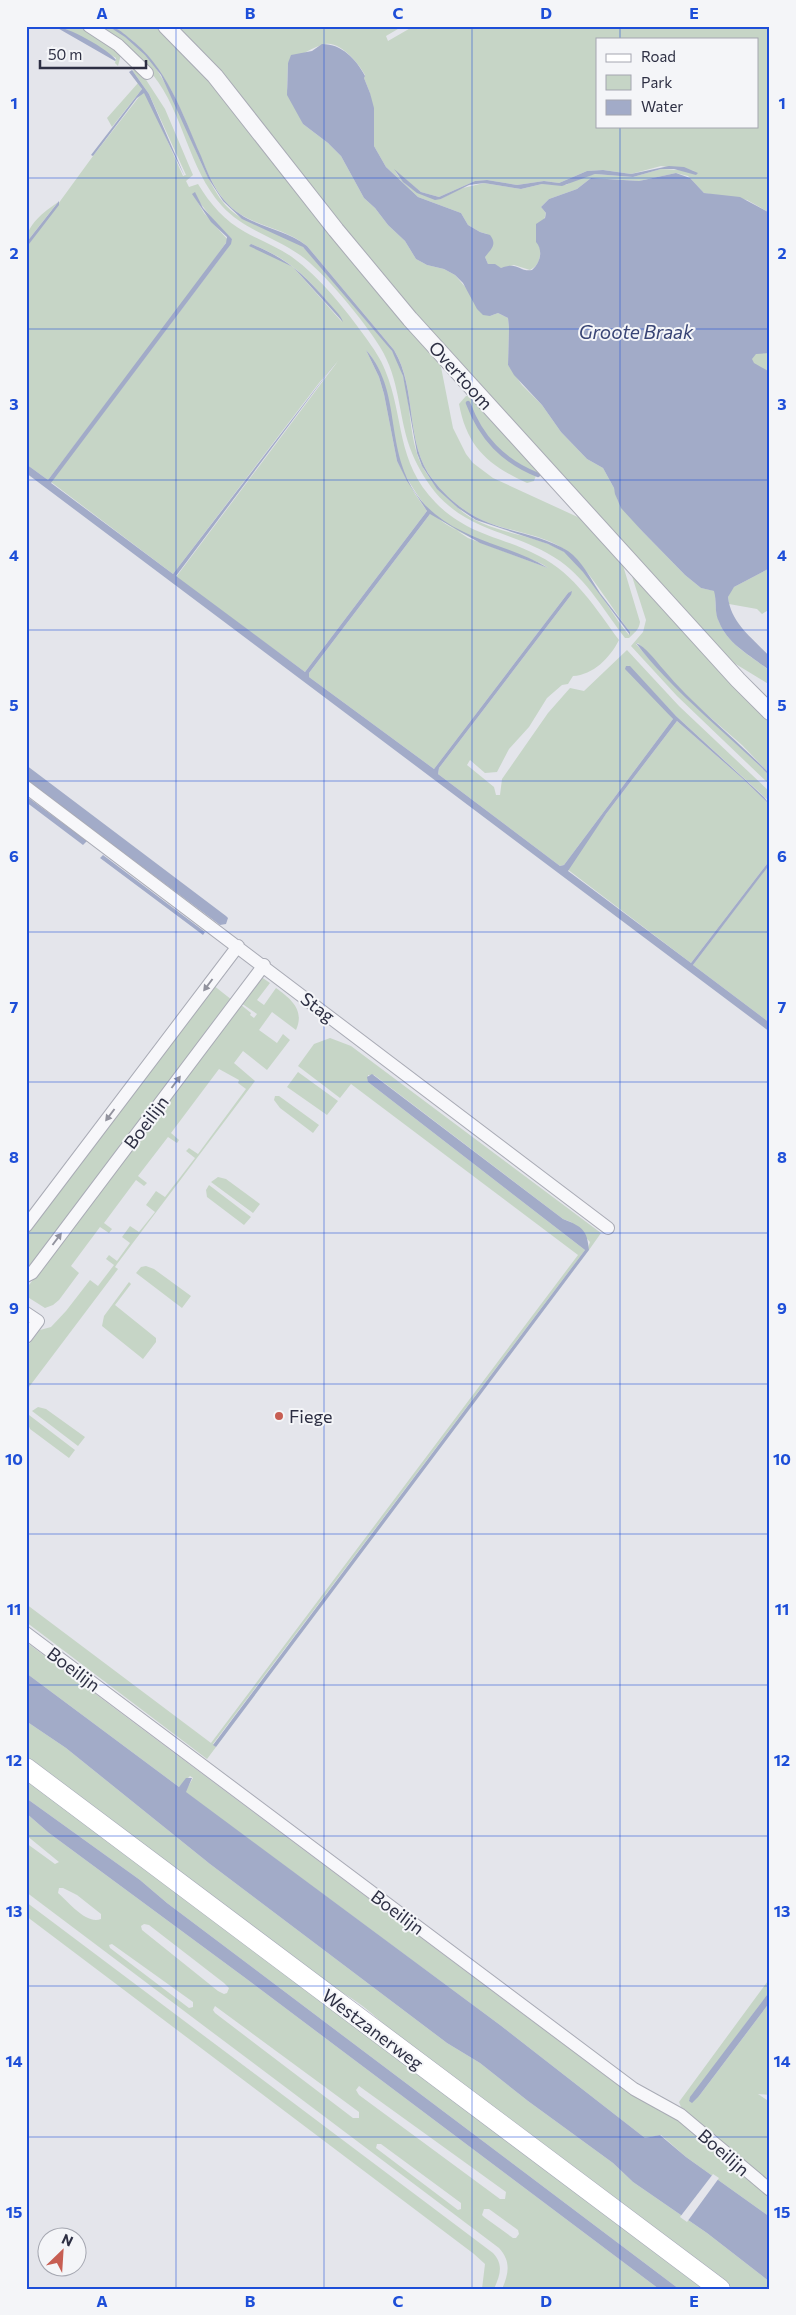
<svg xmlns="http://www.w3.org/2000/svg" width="796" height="2315" font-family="Commissioner,sans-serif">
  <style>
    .green { fill: #c6d5c6; fill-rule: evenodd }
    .water { fill: #a2abc8 }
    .pier { fill: #e4e5eb }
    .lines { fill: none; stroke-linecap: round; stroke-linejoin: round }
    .stream { stroke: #a2abc8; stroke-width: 4.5 }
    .minor-casing { stroke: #a9abb5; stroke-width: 14 }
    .tertiary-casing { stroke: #a9abb5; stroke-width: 18 }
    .primary-casing { stroke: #a4a7b6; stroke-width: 21 }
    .minor { stroke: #f7f7fa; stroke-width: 12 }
    .tertiary { stroke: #f7f7fa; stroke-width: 16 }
    .primary { stroke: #fff; stroke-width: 20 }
    .oneway { fill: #92939e }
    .grid { fill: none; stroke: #1d4ed8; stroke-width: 1; stroke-opacity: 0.55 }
    .poi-dot { fill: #c75e53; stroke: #f4f5f8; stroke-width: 2 }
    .labels { text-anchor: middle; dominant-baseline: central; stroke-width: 4; stroke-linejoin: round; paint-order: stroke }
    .street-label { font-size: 18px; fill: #2d2f43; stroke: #f4f5f8 }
    .poi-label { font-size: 18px; fill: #2d2f43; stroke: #f4f5f8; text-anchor: start }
    .water-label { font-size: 19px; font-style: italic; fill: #394575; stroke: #f4f5f8 }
    .neatline { fill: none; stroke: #1d4ed8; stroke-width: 2 }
    .grid-label { font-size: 16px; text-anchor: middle; font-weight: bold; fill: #1d4ed8 }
  </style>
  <rect width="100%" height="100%" fill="#e4e5eb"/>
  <!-- green -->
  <path class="green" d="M60 26H83L121 54 118 66 115 63 116 58Z
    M95 26C165 26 188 157 223 202 241 225 273 229 297 243 316 254 350 301 365 319 375 331 388 343 395 356 413 389 406 430 421 464 429 480 444 495 457 507 485 534 530 532 563 551 586 565 610 613 629 635L630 632C613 610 585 563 564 549 542 535 514 532 489 523 467 515 447 498 433 480 404 443 418 389 394 350L307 246C281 225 248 228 224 200 213 186 206 169 199 153 177 100 163 58 112 26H156L191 59 436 358 441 367 453 428 466 454 473 463 493 478 582 519 622 562 640 622C639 630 634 633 629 638H625C605 612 587 580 560 561 519 532 469 533 435 492 424 478 416 464 410 448 398 414 400 379 380 347 365 322 324 272 300 255 275 237 244 230 222 206 188 168 184 114 153 75 140 59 111 40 95 26Z
    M176 26H403L386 36 388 41 414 26H770V213L747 200 704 193 688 176 676 173 639 181 591 178 577 189 549 199 541 207 546 213 544 220 536 226C538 240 547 262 530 270L514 265 501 268 488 264 485 257 487 234 480 232 468 225 461 213 418 197 386 167 374 146 370 93 364 78 365 75C359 64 341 41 325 44 315 46 297 57 288 63L287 88 303 124 328 143 341 156 364 198 375 208 388 225 405 241 416 259 427 265 444 269 455 275 490 316 498 313 508 318 509 328 508 365 522 385 542 405 561 432 587 459 603 468 614 488 618 501 642 531 685 575 701 588 715 591C716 597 715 604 716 610 720 641 749 654 770 671V685L729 660 402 299ZM597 39H757V126H597ZM661 166 695 171 661 169 633 177 595 174 583 176 566 185 542 184 521 189 484 183 459 189 441 199C421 194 406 189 395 171L421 192 439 197 475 181 487 180 517 185 544 181 559 183 587 171 603 170 631 174Z
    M132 70 141 72 165 109 193 175 186 181 189 187 198 184C210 204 225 221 245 232 261 241 278 247 292 257 321 278 345 309 366 338 373 348 381 359 385 370 405 418 395 461 436 503 469 536 501 536 539 556 575 574 596 609 619 640 610 658 593 675 573 676L568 684 562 685 547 698 529 727 509 749 497 772 485 773 470 760 467 765 494 787 496 795H500L502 779 548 713 570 688 584 691 627 650 679 706 770 792V802L676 716 628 665 673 719 564 865 560 866 438 774 439 768 571 595 568 593 434 769 309 677V673L430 514H432L468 538 548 568C541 562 532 560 524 557 490 543 448 535 424 504 414 490 403 474 398 458 388 421 393 380 366 350L379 377 384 394 397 461 415 494 427 511 305 672 176 577 338 361 319 383 173 574 51 482 227 249 232 239 215 222 193 194 204 213 228 240 190 293 48 480 26 464V248L93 156 142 93H145L148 97 183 176 186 175 149 94ZM251 244C295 261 310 281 339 316L342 322 293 267Z
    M138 83 142 89 112 127 107 118Z
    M58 202 26 243C26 225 44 212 58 202Z
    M770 347V378L748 359 751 352Z
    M466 396H471L538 470 534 481 527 483C488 465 467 447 459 404Z
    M770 568V609L762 614 757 609 729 604 728 597 732 588Z
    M631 573 770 721V774L742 745 688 698 638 643 636 644C677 692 725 732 770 776V785L677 696 631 646 643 632 646 620Z
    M677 721 742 778 770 805V860L691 963 567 869 606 814Z
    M770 863V1023L693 965Z
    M260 976 270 983 257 1000 264 1005 276 988C291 999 305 1010 296 1030L272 1012 259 1030 277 1043 283 1034 290 1040 267 1070 243 1051 234 1063 255 1081 117 1264 115 1267 118 1269 26 1391V1348L40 1330 51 1327 66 1311 90 1280 98 1286 114 1265 106 1259 109 1255 117 1261 130 1243 122 1237 130 1226 139 1232 155 1212 146 1205 156 1191 165 1197 195 1158 186 1151 189 1148 198 1154 246 1089 238 1083 239 1080 219 1069 171 1133 179 1140 177 1143 168 1137 138 1176 147 1183 144 1186 136 1180 104 1223 112 1229 109 1233 100 1227 71 1266 79 1273 59 1300 53 1305 45 1308 26 1296V1289L240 1004 251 1013 250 1015 254 1018 257 1014 241 1003Z
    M213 985 232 1000 26 1271V1233Z
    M330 1038 351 1046 601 1233 589 1250 588 1248 590 1242 571 1222 563 1219 374 1075H368V1082L585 1250 213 1744 216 1747 207 1759 26 1622V1604L211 1743 578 1255 351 1084 340 1098 298 1066 314 1044Z
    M298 1072 338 1101 327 1115 287 1087Z
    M275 1096H279L319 1125 313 1133 280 1108 274 1100Z
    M218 1177 226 1179 260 1204 253 1213 211 1182Z
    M209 1185 251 1217 244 1225 207 1197 206 1190Z
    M146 1266 154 1269 191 1296 182 1308 136 1273 141 1267Z
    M129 1282 131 1284 115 1305 156 1338V1342L143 1359 102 1326 104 1316Z
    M38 1407 46 1409 85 1437 78 1446 32 1411Z
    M29 1415 75 1450 69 1458 30 1429 27 1422Z
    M26 1642 611 2080 678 2120 770 2198V2217L686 2157 661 2135 645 2138 500 2025 185 1792 193 1778 190 1776 179 1787 26 1673Z
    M26 1721 66 1748 210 1864 447 2043 480 2063 528 2101 613 2163 633 2182 707 2233 770 2282V2289H733L398 2037C375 2016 358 1999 329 1986L26 1758Z
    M26 1780 706 2289H679L626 2249 167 1903 140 1880 26 1798Z
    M26 1813 49 1833 244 1977 659 2289H502C509 2273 511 2261 499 2248L26 1892V1843L55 1864 59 1862 26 1835ZM59 1888H63L77 1895 101 1914V1919C86 1925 68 1901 58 1893ZM144 1924 149 1925 224 1983 229 1988 227 1993 224 1994 218 1991 142 1930 141 1926ZM112 1944 193 2002V2007L189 2008 110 1948 109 1945ZM215 2006 359 2112V2118H353L215 2013 213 2010ZM359 2086 506 2192 505 2199H500L359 2095 356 2090ZM377 2144H381L461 2203V2209L458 2210 376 2148ZM484 2209H489L518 2230 519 2234 516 2238H513L484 2217 482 2215Z
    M26 1902 493 2253C504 2265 500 2275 494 2289H482L485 2264 474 2254 26 1916Z
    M770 1978V1991L689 2100 699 2096 770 2002V2095L758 2094 770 2102V2185L684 2112 686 2110 681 2107 679 2102Z"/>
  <!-- water -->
  <path class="water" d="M54 26C66 26 110 50 116 60L115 61Z
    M108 26C115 26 122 32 128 37 167 66 182 113 201 156 207 171 213 187 224 200 249 229 280 225 307 246L394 350C418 390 404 443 433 480 447 498 467 515 489 523 515 533 544 536 568 551 582 561 591 579 600 593 610 606 620 619 630 632V635L583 572 564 552 548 544 476 520 458 508 437 489 422 466 417 453 403 376 392 351 303 247 242 219 223 201 208 178 161 75 145 55 125 37Z
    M322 44C342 44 356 59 365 76L364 78 370 93 374 108V146L386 167 418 197 461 213 468 225 480 232 490 235C498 245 490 250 485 257L488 264H495L501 268C518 261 519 272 532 270 541 262 543 250 536 242V224L545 218 546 213 541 207 549 199 577 189 591 178 639 181 676 173 690 178 704 193 740 197 770 213V353L756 354 752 359 754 363 770 372V568L734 587 728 597C731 624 753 638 770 657V671C752 656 728 645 719 622 714 612 717 601 714 591L701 588 685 575 642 531 621 508 615 494 614 488 603 468 587 459 561 432 542 405 514 375 508 365 509 328 508 318 498 313 490 316 483 315 477 309 463 283 455 275 444 269 427 265 416 259 405 241 388 225 375 208 364 198 341 156 328 143 303 124 287 95 288 63 291 55 312 51Z
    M132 70 149 94 185 177 144 93 137 98 93 156 91 155 142 89 129 72Z
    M669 166 684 167 698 173 696 175 674 169H661L633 177 595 174 562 186 542 184 521 189 484 183 469 185 441 199 435 200 417 193 403 182 394 169 421 192 439 197 475 181 487 180 517 185 544 181 559 183 587 171 603 170 631 174Z
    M195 192 203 208 232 239 231 244 51 483 173 574 337 361 176 576 305 672 427 511 407 481 397 461 384 394 379 377 366 350C408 397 377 466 435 514 469 542 512 546 548 568L480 543 430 514 309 673V677L434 769 568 593 572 591 571 595 439 768 438 774 560 866 564 865 673 719 625 669 626 666H630L676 716 764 797 770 805 742 778 677 721 606 814 568 871 691 963 770 860V864L693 965 770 1023V1032L26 473V464L48 480 226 243 227 237 211 222 192 194Z
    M59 201V205L26 248V243Z
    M251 244C286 258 303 273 327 301 332 307 341 315 343 322L293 267 249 246Z
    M636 643C645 646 656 661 663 669 695 707 735 738 770 774V776C726 732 674 693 636 643Z
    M26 765 226 916 228 918 226 924 220 925 26 780Z
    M26 796 87 841 83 845 26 802Z
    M103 855 205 932 203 935 100 858Z
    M372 1074 563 1219C583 1227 587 1230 589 1250L216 1747 213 1745 585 1250 368 1082 367 1077Z
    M26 1673 179 1787 186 1778H192L186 1792 500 2025 645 2138 660 2135 686 2157 770 2217V2282L707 2233 633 2182 613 2163 528 2101 480 2063 447 2043 210 1864 66 1748 26 1721Z
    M26 1798 140 1880 167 1903 679 2289H659L244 1977 49 1833 26 1813Z
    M770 1991V2002L699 2096 692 2103 689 2101 690 2097Z"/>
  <!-- pier -->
  <path class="pier" d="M713 2174 719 2178 687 2222 680 2217Z"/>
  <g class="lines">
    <!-- stream -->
    <path class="stream" d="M468 403C481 438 503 461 538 475"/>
    <defs>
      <path id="minor" d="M89 26 118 45 147 73
        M26 787 608 1228
        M26 1226 238 946
        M26 1276 32 1273 264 965
        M26 1313 38 1321 26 1337
        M26 1633 634 2089 681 2115 770 2190"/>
      <path id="tertiary" d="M166 26 215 76 336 230 410 319 738 680 770 712"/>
      <path id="primary" d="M26 1768 720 2289"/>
    </defs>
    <!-- minor casing -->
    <use href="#minor" class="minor-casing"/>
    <!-- tertiary casing -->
    <use href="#tertiary" class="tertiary-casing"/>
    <!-- primary casing -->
    <use href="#primary" class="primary-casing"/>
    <!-- minor -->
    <use href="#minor" class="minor"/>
    <!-- tertiary -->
    <use href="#tertiary" class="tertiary"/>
    <!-- primary -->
    <use href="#primary" class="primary"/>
  </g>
  <!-- one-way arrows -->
  <defs><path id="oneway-solid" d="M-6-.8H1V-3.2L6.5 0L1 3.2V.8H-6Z" transform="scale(1.25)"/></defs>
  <g class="oneway">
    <use href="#oneway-solid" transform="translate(208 985) rotate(127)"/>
    <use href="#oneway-solid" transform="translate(176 1082) rotate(-53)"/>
    <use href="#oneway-solid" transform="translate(110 1115) rotate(127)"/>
    <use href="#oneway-solid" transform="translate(57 1239) rotate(-53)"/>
  </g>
  <!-- grid -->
  <path class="grid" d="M176 26V2289M324 26V2289M472 26V2289M620 26V39M620 126V2289M26 178H770M26 329H770M26 480H770M26 630H770M26 781H770M26 932H770M26 1082H770M26 1233H770M26 1384H770M26 1534H770M26 1685H770M26 1836H770M26 1986H770M26 2137H770"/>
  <!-- markers -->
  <circle class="poi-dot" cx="279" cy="1416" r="5"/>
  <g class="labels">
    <!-- street labels -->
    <g class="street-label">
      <text transform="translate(461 375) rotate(48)">Overtoom</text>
      <text transform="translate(318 1007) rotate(37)">Stag</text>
      <text transform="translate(146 1122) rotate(-53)">Boeilijn</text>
      <text transform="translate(74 1669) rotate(37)">Boeilijn</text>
      <text transform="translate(398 1912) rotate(37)">Boeilijn</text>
      <text transform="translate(373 2029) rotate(37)">Westzanerweg</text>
      <text transform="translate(724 2152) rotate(41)">Boeilijn</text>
    </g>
    <!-- poi labels -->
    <g class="poi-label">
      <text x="289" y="1416">Fiege</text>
    </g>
    <!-- water labels -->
    <g class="water-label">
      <text x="636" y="331">Groote Braak</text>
    </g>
  </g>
  <!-- border -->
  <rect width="796" height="2315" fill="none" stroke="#f4f5f8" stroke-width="55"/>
  <!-- legend -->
  <rect x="596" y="38" width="162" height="90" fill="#f4f5f8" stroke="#a4a6b0"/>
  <rect x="606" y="54" width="25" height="8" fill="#ffffff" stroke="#a4a6b0"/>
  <text x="641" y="62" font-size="15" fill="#2d2f43">Road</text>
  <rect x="606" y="75" width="25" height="15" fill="#c6d5c6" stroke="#a4a6b0"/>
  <text x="641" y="88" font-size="15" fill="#2d2f43">Park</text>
  <rect x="606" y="100" width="25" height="15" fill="#a2abc8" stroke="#a4a6b0"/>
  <text x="641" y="112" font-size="15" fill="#2d2f43">Water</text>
  <!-- north arrow -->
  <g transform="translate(62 2252) rotate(25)"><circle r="24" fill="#f4f5f8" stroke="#a4a6b0"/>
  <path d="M0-4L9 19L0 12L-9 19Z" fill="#c75e53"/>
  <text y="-8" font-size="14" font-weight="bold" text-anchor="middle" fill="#2d2f43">N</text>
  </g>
  <!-- scale -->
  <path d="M40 60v8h106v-8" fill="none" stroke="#2d2f43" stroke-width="2.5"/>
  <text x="48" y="60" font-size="15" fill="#2d2f43" stroke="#f4f5f8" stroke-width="4" paint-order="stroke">50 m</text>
  <rect x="28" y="28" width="740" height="2260" class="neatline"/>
  <g class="grid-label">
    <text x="102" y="19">A</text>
    <text x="250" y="19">B</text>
    <text x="398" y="19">C</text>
    <text x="546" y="19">D</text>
    <text x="694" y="19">E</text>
    <text x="14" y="109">1</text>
    <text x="782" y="109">1</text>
    <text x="14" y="259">2</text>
    <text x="782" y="259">2</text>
    <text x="14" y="410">3</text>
    <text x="782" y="410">3</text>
    <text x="14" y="561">4</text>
    <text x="782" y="561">4</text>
    <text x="14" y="711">5</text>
    <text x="782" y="711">5</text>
    <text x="14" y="862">6</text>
    <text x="782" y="862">6</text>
    <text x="14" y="1013">7</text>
    <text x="782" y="1013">7</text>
    <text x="14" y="1163">8</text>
    <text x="782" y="1163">8</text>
    <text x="14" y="1314">9</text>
    <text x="782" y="1314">9</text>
    <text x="14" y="1465">10</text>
    <text x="782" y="1465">10</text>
    <text x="14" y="1615">11</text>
    <text x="782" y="1615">11</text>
    <text x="14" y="1766">12</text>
    <text x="782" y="1766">12</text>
    <text x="14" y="1917">13</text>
    <text x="782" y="1917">13</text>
    <text x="14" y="2067">14</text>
    <text x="782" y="2067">14</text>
    <text x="14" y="2218">15</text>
    <text x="782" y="2218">15</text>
    <text x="102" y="2307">A</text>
    <text x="250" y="2307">B</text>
    <text x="398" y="2307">C</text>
    <text x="546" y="2307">D</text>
    <text x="694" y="2307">E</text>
  </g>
</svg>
